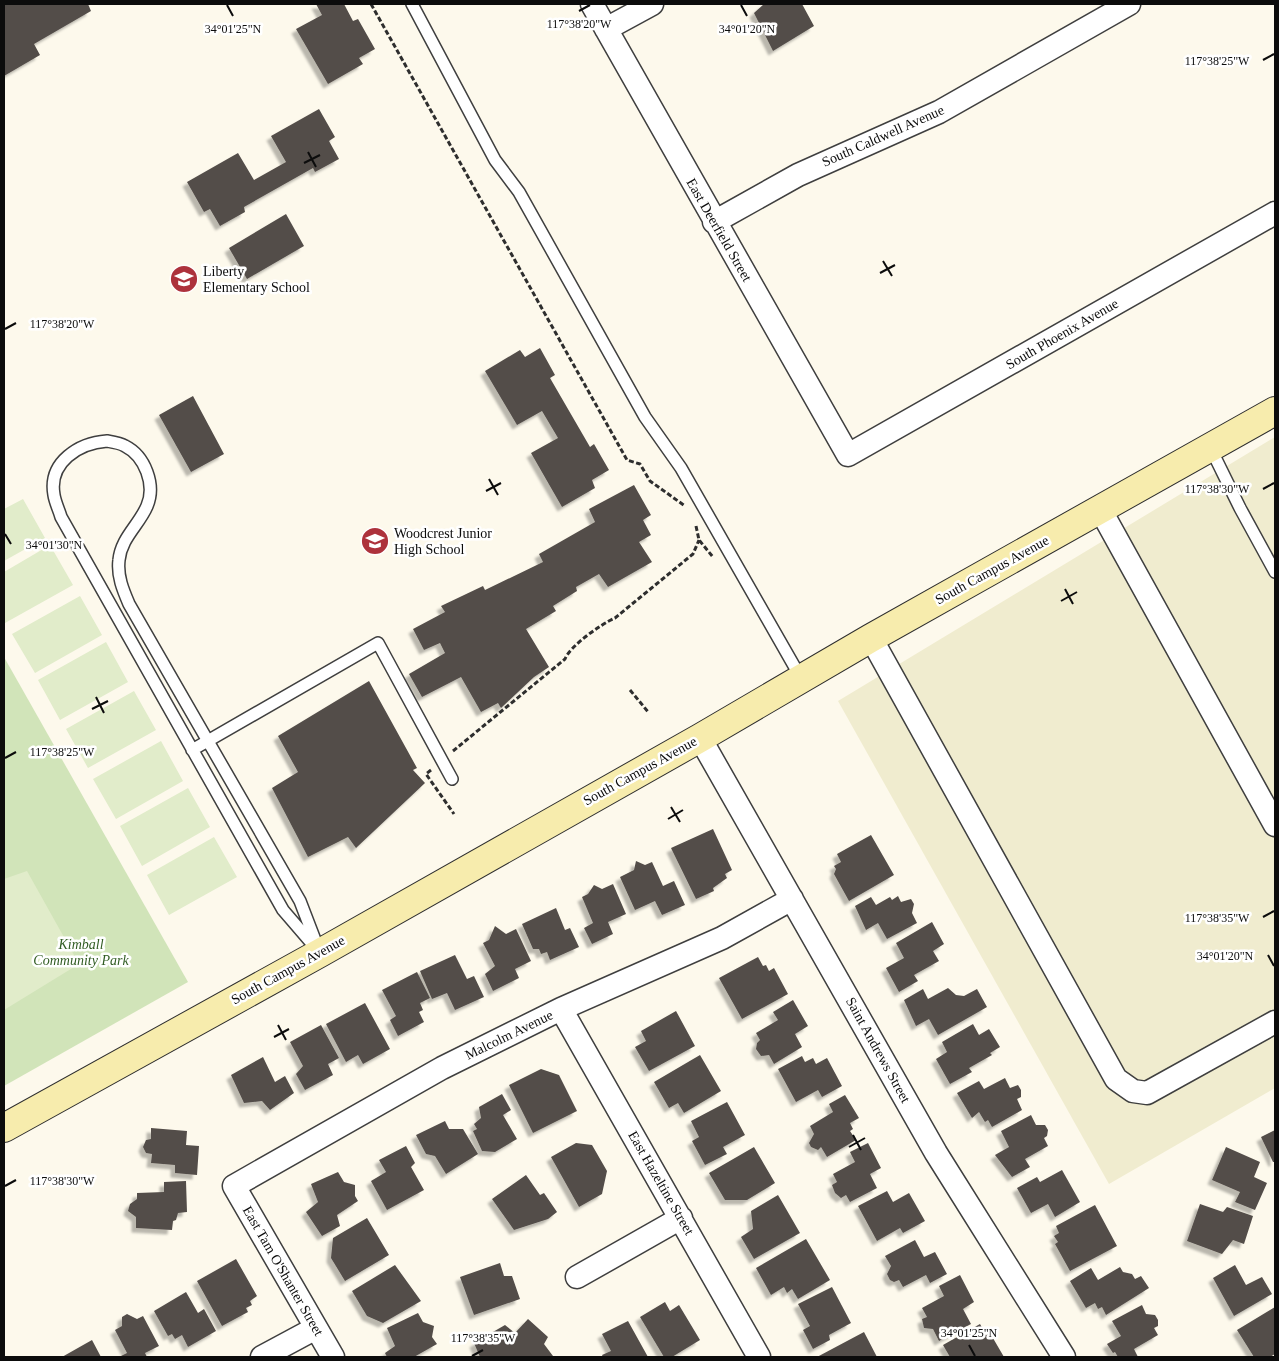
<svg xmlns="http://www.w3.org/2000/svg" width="1279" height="1361" font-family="'Times New Roman',serif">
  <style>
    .farmland { fill: #f0eccf }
    .green { fill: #d1e4b9 }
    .pitch { fill: #e1ecca }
    .building { fill: #534d49; filter: url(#shadow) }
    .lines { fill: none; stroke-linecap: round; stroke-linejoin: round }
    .lane-casing { stroke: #3f3f3f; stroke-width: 14 }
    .street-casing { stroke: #3f3f3f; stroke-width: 25 }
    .secondary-casing { stroke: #2e2e2e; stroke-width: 30 }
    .path { stroke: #2e2e2e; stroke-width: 3; stroke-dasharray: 5 2.5; stroke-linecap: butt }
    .lane { stroke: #fff; stroke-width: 11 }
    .street { stroke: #fff; stroke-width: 22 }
    .secondary { stroke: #f7ecad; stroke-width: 28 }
    .ticks { fill: none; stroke: #0c0c0c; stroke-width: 2 }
    .labels { text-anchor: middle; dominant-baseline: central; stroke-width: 5; stroke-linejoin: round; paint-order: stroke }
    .street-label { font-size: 14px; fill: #0c0c0c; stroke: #fff }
    .poi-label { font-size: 14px; fill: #0c0c0c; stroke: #fff; text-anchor: start }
    .park-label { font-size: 14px; font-style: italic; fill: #315c23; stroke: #fff }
    .ticks-label { font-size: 12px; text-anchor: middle; fill: #0c0c0c; stroke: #fff; stroke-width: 5; stroke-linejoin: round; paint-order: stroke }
  </style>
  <defs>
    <filter id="shadow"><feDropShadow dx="-4.5" dy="4.5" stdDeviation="1" flood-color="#0004"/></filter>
  </defs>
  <rect width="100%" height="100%" fill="#fdf9ec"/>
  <!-- farmland -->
  <path class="farmland" d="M1275 437V1088L1109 1184 838 701Z"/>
  <!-- green -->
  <path class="green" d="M4 657 188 982 4 1086Z"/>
  <!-- pitch -->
  <path class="pitch" d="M23 499 45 538 4 561V509Z
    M50 545 73 585 5 623 4 572Z
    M80 596 102 635 35 673 12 634Z
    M106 642 128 682 60 720 38 680Z
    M134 691 156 730 88 768 66 729Z
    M161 741 183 781 116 819 93 779Z
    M188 788 210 827 142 866 120 826Z
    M214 837 237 877 169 915 147 875Z
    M27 871 79 964 4 1010V879Z"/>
  <!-- building -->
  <path class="building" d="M4 4H88L91 11 34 44 40 55 4 76Z
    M316 4H344L353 21 358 19 375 49 359 58 363 64 328 84 296 29 322 15Z
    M764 4H802L814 26 773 51 754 13Z
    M319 109 335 137 329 141 339 159 315 172 313 168 244 207 245 212 220 226 210 209 204 212 187 182 238 153 254 180 286 162 271 136Z
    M286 214 304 246 247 279 229 248Z
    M540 348 555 375 550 378 590 447 594 444 609 470 592 480 595 488 562 507 531 453 558 438 542 411 517 425 485 371 520 350 525 357Z
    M193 396 224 454 191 472 159 415Z
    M634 485 651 515 643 520 651 535 639 542 652 562 608 587 599 574 576 587 577 591 553 606 556 611 526 629 549 667 534 677 501 708 498 703 481 712 461 677 422 697 409 674 445 653 440 643 424 650 413 629 445 612 441 606 483 586 485 590 543 562 539 554 595 522 589 509Z
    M369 681 417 768 413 770 425 783 356 848 348 837 308 857 272 788 298 772 278 736Z
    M713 829 732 870 725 874 727 878 713 888 714 891 696 899 671 848Z
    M871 835 894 875 849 901 834 874 836 869 834 866 841 862 837 854Z
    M636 861 645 865 652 862 663 886 674 881 685 905 662 915 655 901 635 910 620 877 634 870Z
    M613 884 626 914 608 922 613 934 592 944 584 928 593 923 582 897 588 894 594 885 602 889Z
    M898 896 901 902 911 899 914 904 912 913 917 923 887 939 878 923 866 930 855 906 871 897 876 905 890 897 892 900Z
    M556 908 565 930 570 928 579 947 550 960 547 952 541 954 539 949H533L522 924Z
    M932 922 944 944 933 951 939 961 914 975 918 981 899 992 886 968 904 958 896 943Z
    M495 926 506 934 516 929 531 961 515 969 519 978 493 991 485 974 495 966 483 943 489 940Z
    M455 955 467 979 474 976 484 997 455 1010 447 993 432 999 420 971Z
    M758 957 763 966 766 965 769 971 774 968 788 994 742 1019 719 978Z
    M417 972 430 998 420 1003 423 1010 419 1012 424 1022 398 1036 390 1020 396 1016 382 990Z
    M948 988 956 995 964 996 977 989 987 1007 938 1035 929 1019 916 1026 904 1000 923 989 928 999Z
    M793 1000 808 1026 795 1034 802 1047 774 1064 769 1055 761 1056 756 1049 757 1043 760 1040 756 1033 778 1020 773 1012Z
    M365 1003 390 1049 363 1064 358 1055 346 1062 326 1024Z
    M676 1011 695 1046 649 1071 635 1047 646 1041 641 1031Z
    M973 1024 979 1035 989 1029 1000 1047 990 1053 992 1055 969 1068 972 1072 950 1084 936 1059 947 1052 942 1042Z
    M321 1025 339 1058 328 1064 333 1075 305 1090 296 1074 303 1066 290 1042Z
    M700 1055 721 1091 684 1113 678 1103 669 1108 654 1082Z
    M802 1056 805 1062 813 1058 816 1064 827 1058 842 1086 822 1097 818 1090 796 1102 778 1069Z
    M263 1057 275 1082 285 1076 294 1093 270 1110 262 1101 244 1103 231 1075Z
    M541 1069 559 1075 577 1111 533 1133 509 1085Z
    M1005 1078 1010 1088 1018 1085 1021 1090V1097L1017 1099 1022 1110 992 1127 988 1120 985 1122 979 1112 972 1118 957 1093 979 1081 984 1089Z
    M502 1094 511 1110 503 1115 517 1139 495 1152 482 1151 473 1131 477 1129 474 1124 481 1118 479 1107Z
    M845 1095 859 1118 850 1123 853 1129 850 1131 856 1140 827 1157 821 1147 818 1150 811 1147 809 1143 814 1134 810 1126 833 1112 829 1104Z
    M727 1102 745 1135 723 1147 727 1154 705 1165 692 1141 699 1137 691 1121Z
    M1031 1115 1036 1125H1045L1048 1130 1047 1136 1044 1138 1048 1146 1025 1159 1030 1167 1012 1177 995 1155 1009 1147 1001 1131Z
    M445 1121 449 1129H463L478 1154 446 1174 435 1156 426 1154 416 1135Z
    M151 1128 187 1131 186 1145 199 1146 197 1175 175 1173V1165L151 1163 152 1154 146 1153 143 1147 146 1140 151 1139Z
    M1275 1130V1162H1273L1261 1137Z
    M576 1143 592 1145 607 1171 602 1194 579 1207 551 1157Z
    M868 1143 881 1168 870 1174 877 1188 850 1202 846 1195 841 1198 835 1193 832 1185 837 1182 833 1174 855 1162 850 1152Z
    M406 1146 415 1163 411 1167 424 1190 387 1210 371 1181 386 1172 379 1160Z
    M754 1147 775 1183 747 1200H725L709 1173Z
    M1226 1147 1260 1162 1254 1177 1267 1183 1255 1210 1235 1202 1240 1192 1212 1180Z
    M1062 1170 1080 1202 1055 1217 1048 1204 1031 1213 1017 1188 1037 1177 1040 1182Z
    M338 1172 344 1182 355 1185V1196L358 1201 337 1215 340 1226 322 1236 306 1212 318 1202 311 1184Z
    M526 1175 540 1195 544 1193 557 1212 548 1219 514 1230 492 1199Z
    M186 1181 187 1212 178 1213 176 1220 173 1221 172 1230 136 1228V1217L128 1211 130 1204 137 1199V1193L164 1192V1182Z
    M887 1191 893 1202 909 1193 925 1221 903 1233 900 1228 877 1241 858 1206Z
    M778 1195 800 1233 754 1259 741 1237 753 1229 751 1211Z
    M1200 1204 1223 1212 1227 1207 1253 1216 1244 1244 1233 1240 1222 1254 1187 1241Z
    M1095 1205 1117 1246 1070 1271 1055 1244 1058 1242 1054 1236 1059 1233 1056 1226Z
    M367 1218 389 1255 345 1281 331 1258 333 1238Z
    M806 1239 830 1280 798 1299 792 1289 787 1293 784 1287 771 1295 756 1268Z
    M915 1240 924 1257 935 1252 947 1274 930 1283 926 1275 903 1287 899 1280 894 1282 890 1280 887 1274 891 1266 885 1256Z
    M236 1259 257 1296 250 1301 252 1305 246 1308 248 1312 222 1326 197 1281Z
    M500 1263 504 1276H512L520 1299 474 1315 460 1277Z
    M395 1265 421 1301 383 1323 367 1316 352 1291Z
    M1235 1265 1246 1285 1262 1277 1272 1294 1234 1316 1213 1278Z
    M1120 1267 1123 1272 1132 1274 1135 1279 1141 1276 1149 1288 1106 1315 1102 1307 1098 1309 1095 1303 1086 1308 1070 1281 1091 1268 1098 1280Z
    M960 1275 974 1302 963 1309 971 1324 939 1341 933 1329 924 1328 922 1319 927 1317 922 1308 944 1296 939 1286Z
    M832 1287 851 1323 829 1335 830 1340 813 1349 803 1330 810 1326 798 1304Z
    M186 1292 198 1313 204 1309 216 1331 188 1347 182 1335 175 1339 172 1334 168 1336 154 1311Z
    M665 1302 670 1311 679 1305 700 1340 672 1357H664L640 1317Z
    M1142 1305 1146 1314 1155 1315 1158 1320V1326L1154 1328 1158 1335 1134 1349 1138 1357H1118L1115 1352 1113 1353 1107 1344 1121 1336 1112 1321Z
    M1275 1307V1354L1270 1357H1254L1237 1330Z
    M418 1313 423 1322 434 1326 432 1337 437 1344 414 1357H387L385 1353 395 1346 387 1328Z
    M127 1314 137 1319 143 1316 159 1346 145 1353 147 1357H119L127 1353 115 1330 122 1326V1317Z
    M528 1319 548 1337 544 1344 553 1356 551 1357H480L474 1343 505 1325 515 1333Z
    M628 1321 648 1357H603L602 1355 611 1351 602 1334Z
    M980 1324 986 1335 990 1333 1004 1357H950L943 1345Z
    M864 1332 877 1357H817Z
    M92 1340 101 1357H62Z"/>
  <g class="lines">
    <defs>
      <path id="lane" d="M412 4 495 160 519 192 645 417 681 468 801 678
        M107 441C113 442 120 443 125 446 145 456 156 485 147 506 139 525 121 538 119 560 117 576 123 590 129 604L300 901 320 953 283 910 61 517C59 510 55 502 54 495 48 462 79 443 107 441Z
        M1210 447 1240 508 1275 572
        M192 750 378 643 452 779"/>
      <path id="street" d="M592 4 848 455 1275 213
        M606 29 652 4
        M714 222 798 175 939 112 1129 4
        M1100 509 1275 825
        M871 638 1116 1079 1133 1091 1147 1093 1275 1022
        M700 738 936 1153 1064 1357
        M561 1009 759 1357
        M577 1277 681 1218
        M262 1357 316 1328
        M333 1357 234 1186 442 1068 561 1009 722 938 792 899"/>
      <path id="secondary" d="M4 1128 320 953 700 738 871 638 1275 411"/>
    </defs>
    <!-- lane casing -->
    <use href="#lane" class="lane-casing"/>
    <!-- street casing -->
    <use href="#street" class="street-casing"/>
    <!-- secondary casing -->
    <use href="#secondary" class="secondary-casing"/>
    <!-- path -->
    <path class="path" d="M371 4 627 460 640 464 650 481 685 506
      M696 526 699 540 713 557
      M630 690 649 713
      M453 751 565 659C570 646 601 624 615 618L693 554 699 540
      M431 770 426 774 454 814"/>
    <!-- lane -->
    <use href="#lane" class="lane"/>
    <!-- street -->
    <use href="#street" class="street"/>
    <!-- secondary -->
    <use href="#secondary" class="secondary"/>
  </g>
  <!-- ticks -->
  <path class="ticks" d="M227 5 233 16M741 5 747 16M579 11 590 5M1263 60 1274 54M308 152 316 167M304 163 320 155M883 261 892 276M880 273 895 265M5 329 16 323M489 479 498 495M1263 489 1274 483M486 491 501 483M5 534 11 544M1065 589 1073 604M1061 601 1077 592M96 697 104 713M92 709 108 701M5 758 16 752M671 807 680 822M668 819 683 810M1263 917 1274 911M1268 955 1274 966M278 1025 286 1040M274 1037 289 1029M853 1135 861 1150M849 1147 865 1138M5 1186 16 1180M969 1345 975 1356M472 1356 483 1350"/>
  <!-- icons -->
  <defs>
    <symbol id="school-disc" viewBox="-11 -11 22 22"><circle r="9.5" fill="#ad323c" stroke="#fff"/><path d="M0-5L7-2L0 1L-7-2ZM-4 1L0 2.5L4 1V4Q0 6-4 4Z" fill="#fff"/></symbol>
  </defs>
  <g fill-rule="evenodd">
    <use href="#school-disc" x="168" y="263" width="32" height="32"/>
    <use href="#school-disc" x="359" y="525" width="32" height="32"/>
  </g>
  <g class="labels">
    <!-- street labels -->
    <g class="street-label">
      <text transform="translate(883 136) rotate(-24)">South Caldwell Avenue</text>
      <text transform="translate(719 230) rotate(60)">East Deerfield Street</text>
      <text transform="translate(1062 334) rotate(-30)">South Phoenix Avenue</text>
      <text transform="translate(992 570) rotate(-29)">South Campus Avenue</text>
      <text transform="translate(640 771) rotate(-29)">South Campus Avenue</text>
      <text transform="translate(288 970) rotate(-29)">South Campus Avenue</text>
      <text transform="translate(509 1035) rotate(-26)">Malcolm Avenue</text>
      <text transform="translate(878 1050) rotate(61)">Saint Andrews Street</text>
      <text transform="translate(661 1183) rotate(60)">East Hazeltine Street</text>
      <text transform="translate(283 1271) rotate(60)">East Tam O'Shanter Street</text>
    </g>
    <!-- poi labels -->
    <g class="poi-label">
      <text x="203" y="271">Liberty<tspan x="203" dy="16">Elementary School</tspan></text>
      <text x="394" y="533">Woodcrest Junior<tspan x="394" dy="16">High School</tspan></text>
    </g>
    <!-- park labels -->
    <g class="park-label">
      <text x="81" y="944">Kimball<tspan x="81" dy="16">Community Park</tspan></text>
    </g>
  </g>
  <g class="ticks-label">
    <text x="579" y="28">117°38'20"W</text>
    <text x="233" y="33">34°01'25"N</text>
    <text x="747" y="33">34°01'20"N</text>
    <text x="1217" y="65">117°38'25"W</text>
    <text x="62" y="328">117°38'20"W</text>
    <text x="1217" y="493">117°38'30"W</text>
    <text x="54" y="549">34°01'30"N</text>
    <text x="62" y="756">117°38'25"W</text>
    <text x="1217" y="922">117°38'35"W</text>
    <text x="1225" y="960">34°01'20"N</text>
    <text x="62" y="1185">117°38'30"W</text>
    <text x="969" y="1337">34°01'25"N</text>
    <text x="483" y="1342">117°38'35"W</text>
  </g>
  <!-- border -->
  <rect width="1279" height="1361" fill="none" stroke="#0c0c0c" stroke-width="10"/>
</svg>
